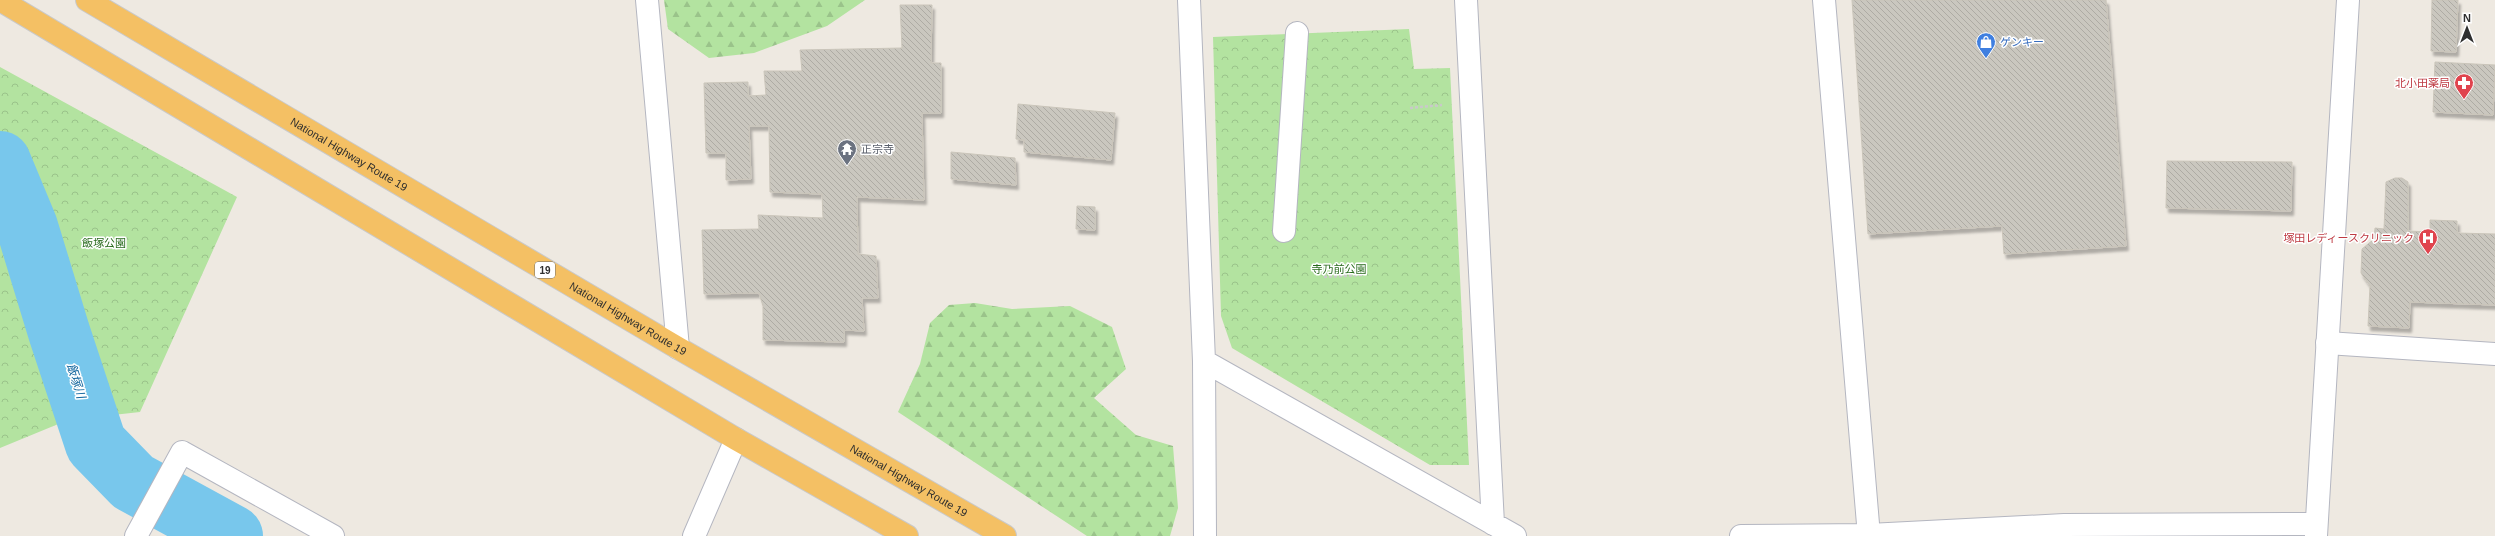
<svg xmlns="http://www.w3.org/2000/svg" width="2495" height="536" font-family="Helvetica,'Noto Sans JP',sans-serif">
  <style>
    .forest { fill: url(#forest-firs) }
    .park { fill: url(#park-crowns) }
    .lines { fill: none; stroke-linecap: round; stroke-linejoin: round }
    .river { stroke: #78c7ec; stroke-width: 62 }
    .building { fill: url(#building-back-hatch); stroke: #cac5ba; filter: url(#shadow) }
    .pedestrian-casing { stroke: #b4b6c0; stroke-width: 24 }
    .minor-casing { stroke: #b4b6c0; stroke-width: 24 }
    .tertiary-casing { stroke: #b4b6c0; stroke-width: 24 }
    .trunk-casing { stroke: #c9c9c9; stroke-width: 24 }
    .path { stroke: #c9c9c9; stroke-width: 2.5; stroke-dasharray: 3 2; stroke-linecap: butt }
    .pedestrian { stroke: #fff; stroke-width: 22 }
    .minor { stroke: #fff; stroke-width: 22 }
    .tertiary { stroke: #fff; stroke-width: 22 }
    .trunk { stroke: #f4c064; stroke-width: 22 }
    .labels { text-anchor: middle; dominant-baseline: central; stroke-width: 3; stroke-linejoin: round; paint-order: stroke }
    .shield { fill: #fff; stroke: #6d6d6d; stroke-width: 1 }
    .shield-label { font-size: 10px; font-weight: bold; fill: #2e2e2e }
    .shop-label { font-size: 11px; fill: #366cbe; stroke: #fff; text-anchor: start }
    .health-label { font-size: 11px; fill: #be3a42; stroke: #fff; text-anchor: end }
    .worship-label { font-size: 11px; fill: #5b616d; stroke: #fff; text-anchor: start }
    .street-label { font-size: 11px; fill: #2e2e2e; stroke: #fff }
    .park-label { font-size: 11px; fill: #296b1d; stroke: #fff }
    .water-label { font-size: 12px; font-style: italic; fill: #12669e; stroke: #fff }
  </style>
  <defs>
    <pattern id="forest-firs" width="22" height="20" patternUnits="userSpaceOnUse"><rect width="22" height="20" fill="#b3e3a0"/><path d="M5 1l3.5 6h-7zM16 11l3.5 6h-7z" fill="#9ac38a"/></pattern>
    <pattern id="park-crowns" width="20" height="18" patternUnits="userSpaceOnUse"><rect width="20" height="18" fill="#b3e3a0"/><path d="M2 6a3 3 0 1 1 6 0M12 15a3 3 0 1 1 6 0" fill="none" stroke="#9ac38a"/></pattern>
    <pattern id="building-back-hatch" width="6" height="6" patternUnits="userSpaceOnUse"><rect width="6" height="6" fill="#cac7bf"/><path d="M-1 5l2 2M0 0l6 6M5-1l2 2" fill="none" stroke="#aeaba4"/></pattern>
    <filter id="shadow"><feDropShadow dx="2.5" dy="4.5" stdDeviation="1" flood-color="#0004"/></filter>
  </defs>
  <rect width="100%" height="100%" fill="#eee9e1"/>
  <!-- forest -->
  <path class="forest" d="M664 0H865L827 26 754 53 709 58 668 29Z
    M975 303 1012 309 1070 306 1112 327 1126 369 1094 398 1136 435 1173 446 1178 508 1170 536H1087L898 412 920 364 930 323 949 305Z"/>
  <!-- park -->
  <path class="park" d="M1409 29 1414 69 1450 68 1469 465H1430L1232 348 1221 316 1213 37Z
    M0 67 237 197 140 412 68 420 0 448Z"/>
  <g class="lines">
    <!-- river -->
    <path class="river" d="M0 162 27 227 59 332 96 444 133 482 232 536"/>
  </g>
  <!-- building -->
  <path class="building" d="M1852 0H2106L2126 246 2004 254 2002 226 1868 234Z
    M2432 0H2458L2456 52 2431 51Z
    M900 5H932L931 63H941V113H922L924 200 857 197 858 254 876 256 878 298H862L864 331 844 330V342L763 340V306L759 293 704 294 702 230 759 229 758 215 823 218 822 194 770 192 769 126H749L751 179 726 180V153H706L704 83 748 82V96L766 95 764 71H802L800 50 902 48Z
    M2435 62 2495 65 2493 115 2433 112Z
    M1018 104 1115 113 1111 160 1024 152V140L1016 139Z
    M951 152 1015 158 1016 185 951 179Z
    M2167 161 2292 162 2291 211 2166 208Z
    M2395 178H2402L2408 182V231L2430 232V220L2457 221V233L2495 234V305L2410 302 2409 328 2368 326 2370 286 2361 273 2362 249 2374 239 2375 228 2384 229 2386 182Z
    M1077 206 1095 207V230L1076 229Z"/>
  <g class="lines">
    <defs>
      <path id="pedestrian" d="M1284 231 1297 33"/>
      <path id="minor" d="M647 0 678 348
        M1189 0 1204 361 1205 536
        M1466 0 1493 524
        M1824 0 1869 536
        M2327 343 2495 354
        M1204 361 1515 536
        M136 536 182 452 333 536
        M694 536 736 439
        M1741 536 1869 535 2064 525 2316 524"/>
      <path id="tertiary" d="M2316 536 2348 0"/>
      <g id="trunk">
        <path d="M0 0 736 439 907 536"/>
        <path id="s1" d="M87 0 678 348 1005 536"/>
      </g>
    </defs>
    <!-- pedestrian casing -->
    <use href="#pedestrian" class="pedestrian-casing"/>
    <!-- minor casing -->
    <use href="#minor" class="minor-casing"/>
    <!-- tertiary casing -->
    <use href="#tertiary" class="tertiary-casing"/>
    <!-- trunk casing -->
    <use href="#trunk" class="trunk-casing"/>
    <!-- path -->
    <path class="path" d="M1410 108 1442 105
      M1324 277 1363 275"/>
    <!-- pedestrian -->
    <use href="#pedestrian" class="pedestrian"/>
    <!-- minor -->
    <use href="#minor" class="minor"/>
    <!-- tertiary -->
    <use href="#tertiary" class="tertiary"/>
    <!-- trunk -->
    <use href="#trunk" class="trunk"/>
  </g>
  <!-- icons -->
  <defs>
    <symbol id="shop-pin" viewBox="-11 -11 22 30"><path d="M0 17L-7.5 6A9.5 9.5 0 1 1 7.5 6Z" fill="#3f7fe0" stroke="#fff"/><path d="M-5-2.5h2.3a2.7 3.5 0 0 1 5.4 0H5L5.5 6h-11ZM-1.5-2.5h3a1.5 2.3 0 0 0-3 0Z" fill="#fff"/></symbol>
    <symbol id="pharmacy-pin" viewBox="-11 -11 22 30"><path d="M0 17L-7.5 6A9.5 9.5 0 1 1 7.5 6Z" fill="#e0444e" stroke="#fff"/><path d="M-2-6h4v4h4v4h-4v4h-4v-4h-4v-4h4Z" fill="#fff"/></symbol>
    <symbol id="temple-pin" viewBox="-11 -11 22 30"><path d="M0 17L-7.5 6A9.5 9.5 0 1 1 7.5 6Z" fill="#6b7280" stroke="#fff"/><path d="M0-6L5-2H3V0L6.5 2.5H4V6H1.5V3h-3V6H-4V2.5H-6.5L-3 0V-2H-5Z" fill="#fff"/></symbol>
    <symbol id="hospital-pin" viewBox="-11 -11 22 30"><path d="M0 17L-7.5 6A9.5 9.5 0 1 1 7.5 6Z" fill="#e0444e" stroke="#fff"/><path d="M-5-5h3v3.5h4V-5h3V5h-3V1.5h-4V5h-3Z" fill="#fff"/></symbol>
  </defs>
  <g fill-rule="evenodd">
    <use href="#shop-pin" x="1975" y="31" width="22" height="30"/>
    <use href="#pharmacy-pin" x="2453" y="72" width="22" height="30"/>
    <use href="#temple-pin" x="836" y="138" width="22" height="30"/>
    <use href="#hospital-pin" x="2417" y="227" width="22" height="30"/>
  </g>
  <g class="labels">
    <!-- shield labels -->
    <rect class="shield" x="535" y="262" width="20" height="16" rx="3"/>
    <g class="shield-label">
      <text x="545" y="270">19</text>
    </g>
    <!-- shop labels -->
    <g class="shop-label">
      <text x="2000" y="42">ゲンキー</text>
    </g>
    <!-- health labels -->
    <g class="health-label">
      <text x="2450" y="83">北小田薬局</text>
      <text x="2414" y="238">塚田レディースクリニック</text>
    </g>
    <!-- worship labels -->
    <g class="worship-label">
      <text x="861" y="149">正宗寺</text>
    </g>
    <!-- street labels -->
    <g class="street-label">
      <text stroke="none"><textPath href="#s1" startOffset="304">National Highway Route 19</textPath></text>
      <text stroke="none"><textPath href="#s1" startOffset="628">National Highway Route 19</textPath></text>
      <text stroke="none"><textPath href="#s1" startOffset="952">National Highway Route 19</textPath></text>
    </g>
    <!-- park labels -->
    <g class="park-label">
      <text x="104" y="243">飯塚公園</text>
      <text x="1339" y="269">寺乃前公園</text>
    </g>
    <!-- water labels -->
    <g class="water-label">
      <text transform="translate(76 381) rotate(72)">飯塚川</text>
    </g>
  </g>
  <!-- north arrow -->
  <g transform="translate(2467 28)" stroke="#ffffff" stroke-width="3" paint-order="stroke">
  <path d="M0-3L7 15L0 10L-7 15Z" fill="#2e2e2e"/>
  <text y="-6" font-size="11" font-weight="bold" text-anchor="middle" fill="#2e2e2e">N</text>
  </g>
</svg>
